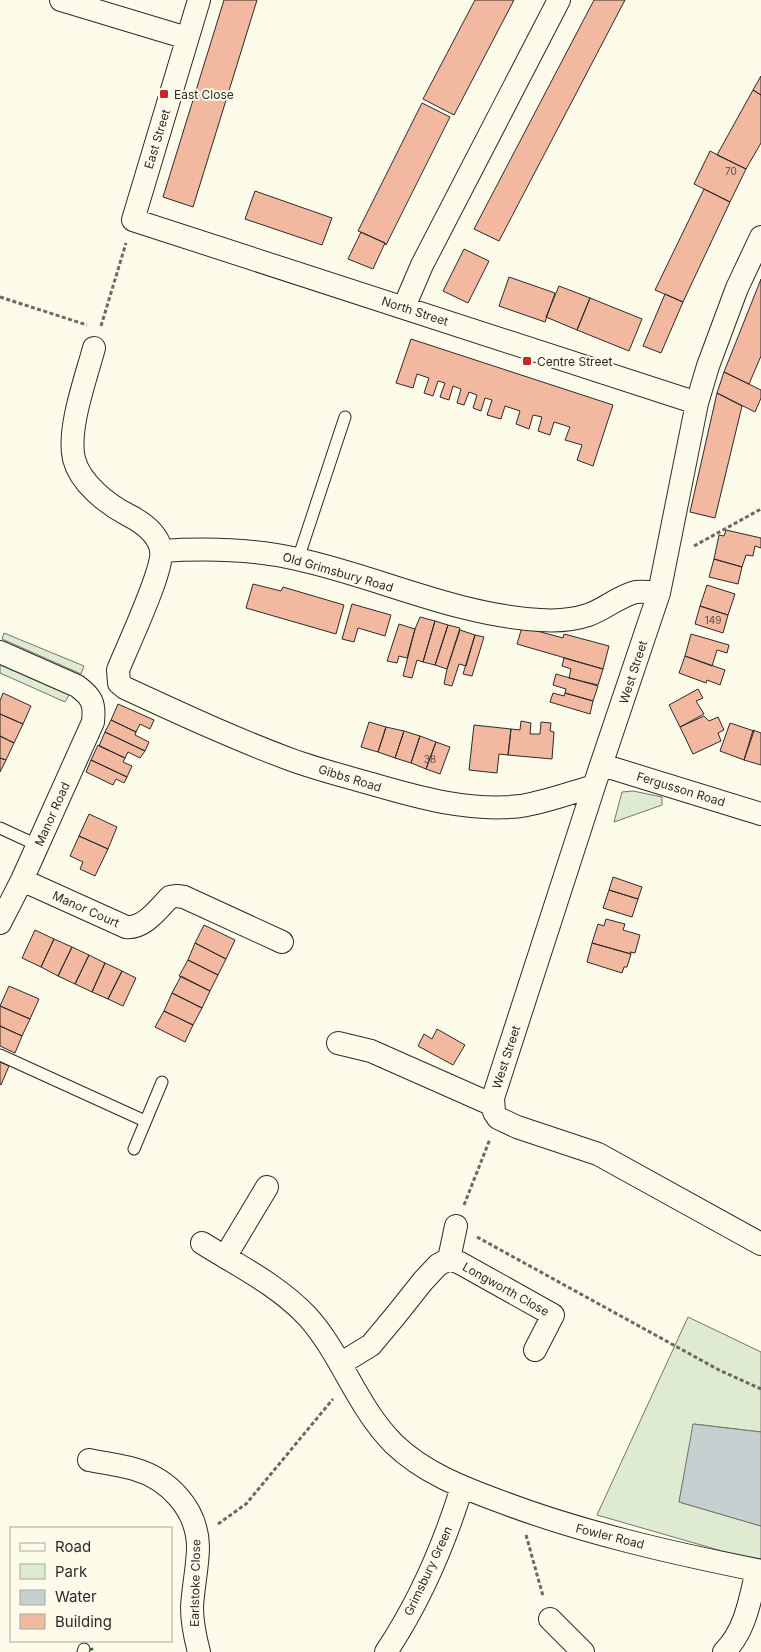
<svg xmlns="http://www.w3.org/2000/svg" width="761" height="1652" font-family="Inter,sans-serif">
  <style>
    .green { fill: #deebd1; stroke: #74746e }
    .water { fill: #c7d0d0; stroke: #74746e }
    .building { fill: #f2b8a0; stroke: #2b2b2b }
    .lines { fill: none; stroke-linecap: round; stroke-linejoin: round }
    .lane-casing { stroke: #2b2b2b; stroke-width: 13 }
    .street-casing { stroke: #2b2b2b; stroke-width: 24 }
    .path { stroke: #6a6964; stroke-width: 3; stroke-dasharray: 4 2.5; stroke-linecap: butt }
    .lane { stroke: #fdfbea; stroke-width: 11 }
    .street { stroke: #fdfbea; stroke-width: 22 }
    .hedge { stroke: #34623c; stroke-width: 4; stroke-dasharray: 2.5 4; stroke-linecap: butt }
    .poi-dot { fill: #c62828; stroke: #fdfbea; stroke-width: 2 }
    .labels { text-anchor: middle; dominant-baseline: central; stroke-width: 4; stroke-linejoin: round; paint-order: stroke }
    .number-label { font-size: 10px; fill: #5d4e48 }
    .poi-label { font-size: 12px; fill: #2b2b2b; stroke: #fdfbea; text-anchor: start }
    .street-label { font-size: 12px; fill: #2b2b2b; stroke: #fdfbea }
  </style>
  <rect width="100%" height="100%" fill="#fdfbea"/>
  <!-- green -->
  <path class="green" d="M4 633 84 666 81 674 2 639Z
    M0 665 69 695 65 702 0 673Z
    M633 791 662 797V805L614 822 622 792Z
    M688 1317 761 1352V1432L694 1424 679 1502 761 1526V1559L722 1551 597 1515Z"/>
  <!-- water -->
  <path class="water" d="M693 1424 761 1432V1526L679 1502Z"/>
  <!-- building -->
  <path class="building" d="M224 0H257L193 207 163 197Z
    M475 0H514L454 115 423 99Z
    M594 0H625L499 241 474 229Z
    M761 76V95L753 90Z
    M753 90 761 95V143L746 169 717 155Z
    M422 103 450 117 386 245 385 243 358 231Z
    M710 151 746 169 730 202 694 184Z
    M704 189 730 202 683 302 655 290Z
    M255 191 332 218 322 245 245 219Z
    M361 232 385 243 373 269 348 259Z
    M464 249 489 261 468 303 443 291Z
    M509 277 555 293 545 322 499 306Z
    M761 279V356L749 384 724 372Z
    M559 286 590 298 577 330 546 317Z
    M665 294 683 302 661 353 643 346Z
    M590 298 642 319 629 351 577 330Z
    M411 339 613 405 593 466 577 460 582 445 565 440 570 427 554 422 550 435 538 431 542 417 533 415 529 429 516 424 520 411 505 406 501 419 487 415 492 400 485 398 481 411 473 408 477 395 469 392 464 405 457 403 461 389 453 386 449 400 440 397 445 383 438 381 433 396 424 393 429 378 417 374 413 388 396 383Z
    M724 372 761 390V398L755 412 717 393Z
    M717 393 742 406 715 518 690 512Z
    M726 530 761 538V548L755 546 753 556 746 555 742 567 714 559 719 535 724 536Z
    M714 559 742 567 738 584 709 577Z
    M253 584 281 591 283 587 344 605 336 634 246 608Z
    M707 585 735 594 728 615 700 606Z
    M352 604 391 615 385 636 358 628 354 642 342 639Z
    M700 606 728 615 723 633 695 624Z
    M420 617 435 621 423 662 417 660 412 678 403 676 415 629Z
    M435 621 448 625 435 665 423 662Z
    M399 624 415 629 407 658 399 656 397 663 387 661Z
    M448 625 460 628 447 669 435 665Z
    M522 627 563 638 564 634 609 646 603 669 517 644Z
    M460 630 475 635 466 666 459 664 452 686 444 684 447 669Z
    M691 634 729 645 727 653 717 650 712 666 685 656Z
    M475 635 484 637 472 676 463 674Z
    M685 656 725 670 720 685 707 680 706 683 679 673Z
    M564 658 603 669 598 685 569 678 571 669 562 666Z
    M556 674 598 686 593 701 565 693 566 689 553 685Z
    M698 689 703 698 696 701 704 714 680 727 669 705Z
    M3 693 31 706 23 724 0 714V701Z
    M553 693 564 696 565 693 593 701 590 714 550 702Z
    M118 704 154 720 150 729 140 724 136 732 111 720Z
    M0 714 23 724 14 743 0 736Z
    M704 716 709 721 718 717 724 730 718 733 721 741 693 754 680 727Z
    M111 720 136 732 135 735 149 742 145 751 105 732Z
    M521 721 531 723 530 734H540L541 722 551 723 550 731 554 732 552 759 508 755 511 729 520 730Z
    M369 722 386 727 378 752 361 747Z
    M730 723 754 731 744 760 720 751Z
    M474 725 511 729 508 755 499 754 497 773 469 770Z
    M386 727 404 731 395 758 378 752Z
    M753 730 761 733V765L744 760Z
    M404 731 420 736 411 763 395 758Z
    M105 732 145 751 140 758 128 752 125 758 99 746Z
    M0 736 14 743 6 760 0 758Z
    M420 736 436 742 426 769 411 763Z
    M436 742 450 747 440 774 426 769Z
    M98 745 125 758 123 762 132 766 127 777 91 760Z
    M0 758 6 760 0 772Z
    M91 760 127 777 124 783 116 779 113 785 86 772Z
    M89 814 117 827 108 849 79 836Z
    M79 836 108 849 95 876 80 869 83 862 70 856Z
    M613 877 642 887 638 899 609 890Z
    M609 890 638 899 632 917 603 908Z
    M606 919 625 924 623 930 640 935 635 953 630 952 631 954 592 943 598 924 604 926Z
    M204 925 235 940 226 959 195 943Z
    M35 930 54 939 41 967 22 958Z
    M54 939 72 947 58 976 41 967Z
    M195 943 226 959 218 975 188 960Z
    M592 943 631 954 627 967H624L622 973 587 962Z
    M72 947 89 955 75 984 58 976Z
    M89 955 105 963 92 992 75 984Z
    M188 960 218 975 210 991 179 976Z
    M105 963 122 971 108 999 92 992Z
    M122 971 136 978 123 1006 108 999Z
    M181 976 210 991 202 1008 172 993Z
    M9 986 39 999 30 1019 0 1006Z
    M172 993 202 1008 193 1025 164 1011Z
    M0 1006 30 1019 22 1036 0 1026Z
    M164 1011 193 1025 185 1042 155 1027Z
    M0 1026 22 1036 15 1053 0 1046Z
    M437 1029 465 1045 453 1065 418 1046 424 1034 432 1039Z
    M0 1062 9 1066 1 1085 0 1084Z"/>
  <g class="lines">
    <defs>
      <path id="lane" d="M298 559 345 417
        M0 828 37 845
        M0 1055 145 1121
        M134 1149 162 1082
        M83 1652 84 1649"/>
      <path id="street" d="M61 0 187 38
        M199 0 133 220 697 403
        M761 237 737 288 708 366 697 403 659 593 594 786 493 1098 494 1112 498 1118 517 1127 598 1154 761 1244
        M404 307 422 265 559 0
        M94 348C86 378 67 429 74 459 80 483 107 504 128 515 142 522 157 532 161 549 165 568 127 647 118 670L119 683 125 688C179 713 233 738 289 759 316 769 344 776 372 784 420 798 470 812 521 806 546 802 570 793 594 786
        M161 551C206 548 253 549 297 559 379 577 455 615 540 620 555 621 573 620 588 615 605 609 619 596 636 592 644 591 651 592 659 593
        M0 652 77 686C92 697 95 703 93 722L22 880 0 923
        M602 765 761 814
        M22 880 126 927C144 929 158 909 170 897L177 896 184 897 282 942
        M338 1043 371 1051 493 1105
        M202 1243C237 1265 278 1285 307 1316 341 1353 356 1406 394 1444 423 1472 461 1487 499 1501 583 1533 672 1553 761 1571
        M225 1257 267 1187
        M449 1259 456 1226
        M340 1364 371 1345 396 1315 423 1281 438 1265 449 1259 460 1263 553 1315 535 1350
        M89 1460C104 1463 120 1465 134 1469 169 1479 197 1509 198 1546 198 1566 193 1587 192 1607 192 1623 195 1637 199 1652
        M550 1619 583 1652
        M386 1652C420 1601 444 1545 462 1487
        M724 1652C746 1630 750 1599 757 1570"/>
    </defs>
    <!-- lane casing -->
    <use href="#lane" class="lane-casing"/>
    <!-- street casing -->
    <use href="#street" class="street-casing"/>
    <!-- path -->
    <path class="path" d="M0 297 87 325
      M101 326 126 243
      M694 546 761 509
      M464 1205 490 1139
      M477 1237 719 1370 761 1389
      M218 1524 246 1504 333 1399
      M526 1535 543 1596"/>
    <!-- lane -->
    <use href="#lane" class="lane"/>
    <!-- street -->
    <use href="#street" class="street"/>
    <!-- hedge -->
    <path class="hedge" d="M91 1648 92 1652"/>
  </g>
  <!-- markers -->
  <g class="poi-dot">
    <rect x="159" y="89" width="10" height="10" rx="2.5"/>
    <rect x="522" y="356" width="10" height="10" rx="2.5"/>
  </g>
  <g class="labels">
    <!-- number labels -->
    <g class="number-label">
      <text x="731" y="171">70</text>
      <text x="713" y="620">149</text>
      <text x="430" y="759">38</text>
    </g>
    <!-- poi labels -->
    <g class="poi-label">
      <text x="174" y="94">East Close</text>
      <text x="537" y="361">Centre Street</text>
    </g>
    <!-- street labels -->
    <g class="street-label">
      <text transform="translate(157 139) rotate(-73)">East Street</text>
      <text transform="translate(415 311) rotate(18)">North Street</text>
      <text transform="translate(338 572) rotate(16)">Old Grimsbury Road</text>
      <text transform="translate(633 672) rotate(-72)">West Street</text>
      <text transform="translate(350 778) rotate(17)">Gibbs Road</text>
      <text transform="translate(681 789) rotate(17)">Fergusson Road</text>
      <text transform="translate(52 814) rotate(-66)">Manor Road</text>
      <text transform="translate(86 909) rotate(24)">Manor Court</text>
      <text transform="translate(506 1057) rotate(-72)">West Street</text>
      <text transform="translate(506 1289) rotate(29)">Longworth Close</text>
      <text transform="translate(610 1536) rotate(14)">Fowler Road</text>
      <text transform="translate(428 1571) rotate(-65)">Grimsbury Green</text>
      <text transform="translate(195 1583) rotate(-89)">Earlstoke Close</text>
    </g>
  </g>
  <!-- legend -->
  <rect x="10" y="1527" width="162" height="115" fill="#fdfbea" stroke="#a9a89e"/>
  <rect x="20" y="1543" width="25" height="8" fill="#fdfbea" stroke="#a9a89e"/>
  <text x="55" y="1552" font-size="15" fill="#2b2b2b">Road</text>
  <rect x="20" y="1564" width="25" height="15" fill="#deebd1" stroke="#a9a89e"/>
  <text x="55" y="1577" font-size="15" fill="#2b2b2b">Park</text>
  <rect x="20" y="1590" width="25" height="15" fill="#c7d0d0" stroke="#a9a89e"/>
  <text x="55" y="1602" font-size="15" fill="#2b2b2b">Water</text>
  <rect x="20" y="1614" width="25" height="15" fill="#f2b8a0" stroke="#a9a89e"/>
  <text x="55" y="1627" font-size="15" fill="#2b2b2b">Building</text>
</svg>
